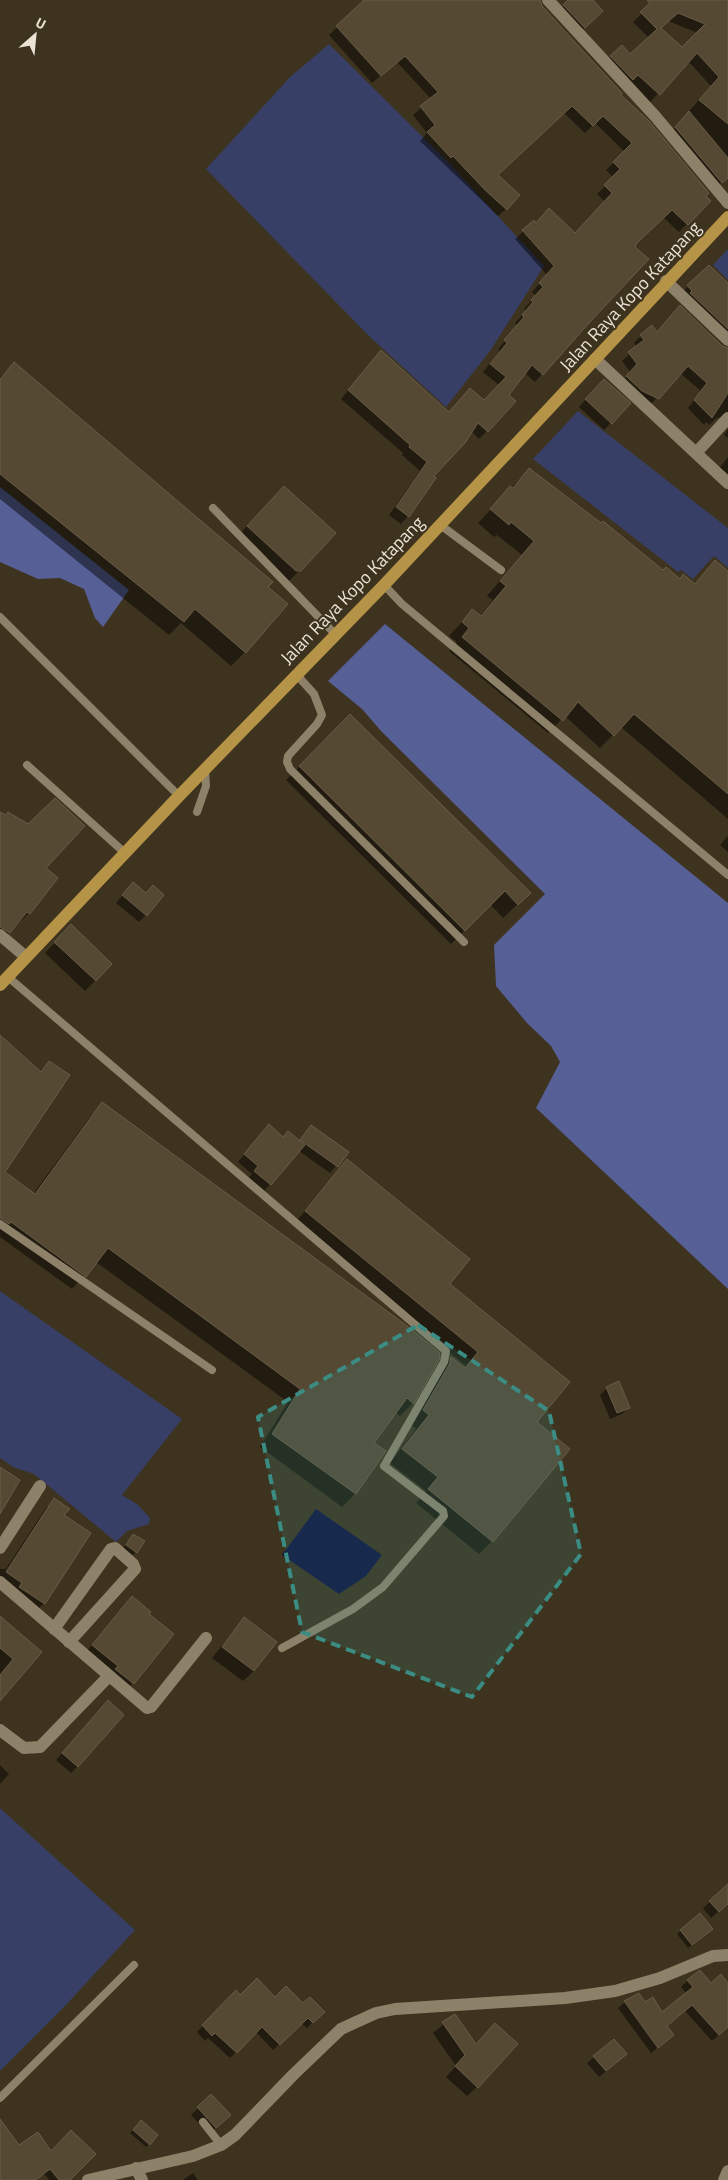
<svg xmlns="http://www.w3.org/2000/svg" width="728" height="2180" font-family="'Titillium Web',sans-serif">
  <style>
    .green { fill: #383f66 }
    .forest { fill: #566097 }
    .water { fill: #101141 }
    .shadow { fill: #0007; fill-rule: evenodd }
    .building { fill: #554934; stroke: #695d47; fill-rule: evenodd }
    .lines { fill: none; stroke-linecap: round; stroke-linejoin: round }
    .lane { stroke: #8d8169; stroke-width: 8 }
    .street { stroke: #8d8169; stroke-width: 12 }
    .primary { stroke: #b69447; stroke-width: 12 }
    .marked { fill: #3b8c83; fill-opacity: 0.2; stroke: #3b8c83; stroke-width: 4; stroke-dasharray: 10 6; stroke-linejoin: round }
    .labels { text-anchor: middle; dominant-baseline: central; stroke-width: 4; stroke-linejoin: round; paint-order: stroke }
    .street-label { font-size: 18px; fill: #eae3d6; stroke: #3e331e }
  </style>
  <rect width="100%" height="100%" fill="#3e331e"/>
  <!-- green -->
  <path class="green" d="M329 44 449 163 544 266 490 351 446 407 368 335 206 169 290 77Z
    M728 249V280L713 265Z
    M578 411 728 528V568L714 556 693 579 681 570 678 572 533 459Z
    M0 1291 182 1419 122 1495 137 1504 150 1518 149 1524 127 1531 116 1542 34 1474 13 1467 0 1458Z
    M0 1808 135 1930 65 2006 0 2071Z"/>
  <!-- forest -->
  <path class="forest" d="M0 487 129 590 103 627 95 618 84 589 60 578 38 579 0 562Z
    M385 624 728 903V1289L536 1108 560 1062 551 1046 527 1023 496 986 494 945 545 894 381 731 362 709 328 681Z"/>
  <!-- water -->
  <path class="water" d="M316 1509 382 1555 366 1576 339 1594 282 1555Z"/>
  <!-- shadow -->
  <path class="shadow" d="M372 0H540L541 6 709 201 679 232 663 217 636 243 589 321 535 382 525 373 507 395 514 402 479 439 471 431 432 476 408 516 401 524 389 515 420 471 402 455 403 453 341 399 381 351 449 413 484 402 499 385 483 372 500 351 498 349 518 326 515 323 526 311 524 309 536 296 532 292 547 275 515 239 534 222 575 234 605 202 597 194 614 178 606 170 625 152 595 123 585 133 564 113 496 175 506 209 498 216 420 141 427 133 413 115 431 99 397 62 372 83 329 35 357 8Z
    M570 0H591L602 11 577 34 557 12Z
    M655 0H728V177L712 191 667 137 711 86 688 61 650 102 603 65 611 56 630 55 649 38 633 22ZM668 21 698 33 682 49 660 29Z
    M709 267 728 286V344L680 294Z
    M657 333 728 349V424L726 419 718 417 709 425 706 422 704 425 688 408 701 391 680 373 650 405 619 384 631 373 622 361 637 347 634 343 641 336Z
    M14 363 266 587 245 652 231 666 181 623 169 635 0 499V377Z
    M597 387 629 403 604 430 579 407Z
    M728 429V438L724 435Z
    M728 457V478L718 470Z
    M529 469 663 571 680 580 694 585 715 562 728 573V819L621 727 600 748 565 716 548 733 449 651 457 642 449 636 472 611 479 617 493 600 487 596 522 555 497 535 494 537 478 523Z
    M273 498 300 570 289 581H285L237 537Z
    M350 716 529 893 503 918 490 904 451 944 286 780Z
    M0 813 44 868 29 913 0 942Z
    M728 836V852L720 845Z
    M126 891 146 915 139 922 116 903Z
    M71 926 111 964 85 991 45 953Z
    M0 1036 39 1073 49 1062 3 1172 33 1194 90 1117 103 1104 437 1360 413 1403 400 1416 395 1412 372 1443 384 1451 355 1494 342 1507 260 1447 288 1402 96 1262 72 1289 0 1237Z
    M311 1127 347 1153 330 1173 299 1151 264 1191 248 1178 252 1174 238 1162 262 1133 299 1142Z
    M348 1161 448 1284 535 1423 492 1541 479 1554 416 1503 426 1491 390 1463 416 1429 410 1424 437 1372 451 1359 464 1369 466 1366 293 1225Z
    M607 1388 629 1407 622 1414 610 1419 600 1395Z
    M54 1500 62 1515 44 1603 36 1611 0 1582V1569H6L46 1508Z
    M133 1535 136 1552 133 1555 123 1549Z
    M132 1597 133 1683 126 1690 86 1652Z
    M0 1617 40 1652 0 1699Z
    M244 1619 254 1671 243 1681 212 1658Z
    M102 1709 78 1766 71 1773 56 1760Z
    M0 1765 9 1774 0 1784Z
    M728 1886V1903L711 1918 703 1908Z
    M695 1919 704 1935 688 1948 677 1934Z
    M688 1980 711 1985 728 1984V2026L712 2041 685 2011 666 2027V2041L651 2053 618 2008 625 2002 644 2004 661 2014 686 1993 681 1987Z
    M236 1992 240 1996 275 1999 323 2012 307 2028 301 2023 273 2050 256 2032 230 2058 208 2038 205 2041 197 2032Z
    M455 2015 477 2087 467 2096 446 2077 456 2066 433 2033Z
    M594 2057 618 2061 599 2077 587 2063Z
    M211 2096 222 2122 209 2134 191 2115Z
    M141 2122 157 2135 146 2147 130 2133Z
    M0 2131 19 2146 68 2180H49L44 2174 36 2180H0Z
    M193 2173 198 2180H183Z"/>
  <!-- building -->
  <path class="building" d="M364 0H540L542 6 573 40 622 93 621 95 650 122 709 193 706 196 711 201 688 225 672 210 637 243 635 247 649 259 590 322 543 375 532 365 509 395 516 401 488 432 478 423 465 443 434 476 436 478 409 517 396 507 427 462 409 447 410 445 348 390 381 350 449 412 470 388 484 400 506 377 490 364 507 343 504 340 524 317 522 315 533 302 531 300 543 287 539 283 554 266 522 230 534 220 536 223 549 208 575 233 612 193 604 185 620 169 613 162 632 143 603 116 593 126 572 106 498 175 520 195 507 210 485 190 453 156 451 158 427 132 435 125 420 106 438 92 405 56 381 76 336 26Z
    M568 0H593L603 11 585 28 563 5Z
    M647 0H728V124L699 100 719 77 697 53 660 95 638 75 633 80 610 56 622 45 630 54 657 29 640 12 650 3ZM678 13 705 24 682 47 661 28Z
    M689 111 728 158V178L722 183 675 127Z
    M709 265 728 283V329L690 293 692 291 687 285Z
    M680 305 722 346 728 348V393L712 418 694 400 707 383 688 366 659 399 642 391 626 376 637 364 628 352 644 340 640 335 652 325 657 332Z
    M14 362 273 582 268 587 288 604 246 653 195 609 184 622 0 474V379Z
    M604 379 631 403 612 424 585 399Z
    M529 468 601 523 603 521 663 570 666 567 680 579 683 574 695 584 715 560 728 571V794L634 714 614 736 578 702 563 721 462 637 469 628 462 622 472 609 481 616 506 586 500 581 534 541 511 522 509 525 490 509 510 486 513 488Z
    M284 486 336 533 301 571H296L247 526Z
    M350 714 531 893 518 905 505 891 465 931 299 766Z
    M55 798 85 826 46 868 58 878 30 914 27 912 10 933 0 927V812L6 815 8 812 28 824Z
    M133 882 146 893 153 885 164 895 147 916 122 895Z
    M71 924 112 964 96 981 54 942Z
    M0 1035 41 1072 49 1061 70 1075 5 1172 35 1194 102 1102 410 1328 440 1353 439 1360 414 1404 407 1398 374 1443 386 1451 356 1494 272 1434 300 1389 108 1248 86 1277 11 1222 9 1224 0 1218Z
    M269 1124 283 1137 288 1131 305 1145 271 1185 254 1171 258 1166 244 1154Z
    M311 1125 349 1152 338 1167 300 1140Z
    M347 1159 470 1259 450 1284 570 1382 537 1422 570 1449 493 1542 428 1489 438 1477 402 1449 429 1415 423 1410 449 1365 451 1357 465 1368 478 1352 305 1211Z
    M619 1381 630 1408 617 1413 606 1387Z
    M0 1467 20 1480 0 1514Z
    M54 1498 70 1509 64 1515 91 1533 45 1604 19 1587 22 1583 6 1572Z
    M133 1534 145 1541 137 1553 126 1545Z
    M132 1596 151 1612 149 1614 174 1634 134 1684 115 1669 118 1666 92 1645Z
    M0 1616 42 1652 0 1701V1675L13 1659 0 1648Z
    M244 1617 277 1642 254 1671 222 1647Z
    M108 1700 124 1715 78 1767 62 1753Z
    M728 1884V1904L719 1912 709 1901Z
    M700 1913 713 1929 692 1945 680 1930Z
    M700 1970 711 1983 721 1974 728 1983V2027L719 2035 692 2005 667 2026 674 2035 658 2048 624 2001 639 1993 645 2002 653 1997 662 2012 693 1987 687 1980Z
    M257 1978 275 1997 286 1986 303 2003 310 1997 325 2012 313 2023 308 2018 280 2045 262 2027 237 2053 215 2033 212 2036 202 2025 236 1990 240 1995Z
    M455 2014 476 2044 495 2023 518 2044 478 2088 455 2066 465 2055 442 2022Z
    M614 2039 627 2054 606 2071 593 2056Z
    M211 2094 231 2115 216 2128 197 2107Z
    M0 2119 19 2145 38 2132 51 2151 71 2130 96 2154 70 2180H59L50 2169 36 2180H0Z
    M141 2120 158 2135 150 2145 133 2130Z"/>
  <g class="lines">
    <!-- lane -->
    <path class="lane" d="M213 508 336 635
      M439 524 501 570
      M384 585 402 604 728 875
      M0 617 179 796
      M296 674 314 694 322 715 317 724 288 756 287 762 290 769 464 942
      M27 765 125 853
      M197 812 206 786 205 769
      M8 977 446 1351 444 1362 384 1466 443 1511 444 1516 383 1587 353 1609 282 1648
      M0 1224 212 1370
      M0 2098 134 1965
      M203 2122 221 2145"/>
    <!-- street -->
    <path class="street" d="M548 0 655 116 728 203
      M666 281 728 340
      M595 359 728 483
      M696 453 728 418
      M0 935 26 957
      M0 1548 40 1486
      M0 1582 147 1708 151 1707 206 1638
      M54 1629 111 1549 115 1548 133 1564 135 1569 69 1642
      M0 1730 24 1748 40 1747 109 1676
      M136 2168 142 2180
      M88 2180 193 2156 221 2145 235 2135 293 2075 341 2029 376 2013 395 2009 565 1998 615 1991 660 1978 713 1956 728 1955
      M724 2180 728 2171"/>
    <!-- primary -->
    <path class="primary" d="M0 985 179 796 384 585 728 217"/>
  </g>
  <!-- marked area -->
  <path class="marked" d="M418 1325 549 1411 581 1554 472 1697 302 1632 258 1417Z"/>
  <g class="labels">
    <!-- street labels -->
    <g class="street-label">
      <text transform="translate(630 296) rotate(-47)">Jalan Raya Kopo Katapang</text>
      <text transform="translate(352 590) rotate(-46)">Jalan Raya Kopo Katapang</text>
    </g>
  </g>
  <!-- north arrow -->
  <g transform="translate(35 35) rotate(27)" stroke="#3e331e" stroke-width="4" paint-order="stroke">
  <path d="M0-4L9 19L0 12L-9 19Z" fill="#eae3d6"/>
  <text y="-8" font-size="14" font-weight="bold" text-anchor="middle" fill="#eae3d6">U</text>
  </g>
</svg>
